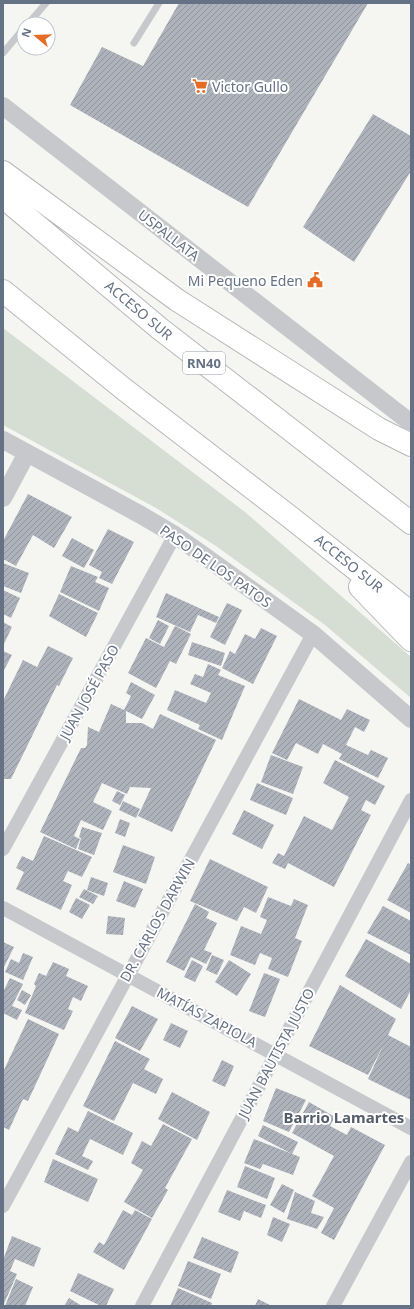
<svg xmlns="http://www.w3.org/2000/svg" width="414" height="1309" font-family="'Noto Sans',sans-serif">
  <style>
    .grass { fill: #d6ddd3 }
    .building { fill: url(#building-hatch) }
    .lines { fill: none; stroke-linecap: round; stroke-linejoin: round }
    .motorway-casing { stroke: #b6b8bc; stroke-width: 24 }
    .service { stroke: #c6c8cc; stroke-width: 7 }
    .minor { stroke: #c6c8cc; stroke-width: 14 }
    .tertiary { stroke: #c6c8cc; stroke-width: 18 }
    .motorway { stroke: #fff; stroke-width: 22 }
    .labels { text-anchor: middle; dominant-baseline: central; stroke-width: 4; stroke-linejoin: round; paint-order: stroke }
    .shield { fill: #fff; stroke: #939ca9; stroke-width: 1 }
    .shield-label { font-size: 13px; font-weight: bold; fill: #657184 }
    .poi-label { font-size: 14px; fill: #657184; stroke: #fff; text-anchor: start }
    .street-label { font-size: 14px; fill: #657184; stroke: #fff }
    .neighbourhood-label { font-size: 15px; font-weight: bold; fill: #535c69; stroke: #fff }
  </style>
  <defs>
    <pattern id="building-hatch" width="6" height="6" patternUnits="userSpaceOnUse"><rect width="6" height="6" fill="#aeb3bb"/><path d="M-1 1l2-2M0 6l6-6M5 7l2-2" fill="none" stroke="#91969e"/></pattern>
  </defs>
  <rect width="100%" height="100%" fill="#f5f6f2"/>
  <!-- grass -->
  <path class="grass" d="M3 328 245 512 411 657V698L325 625 216 546 156 508 3 425Z"/>
  <!-- building -->
  <path class="building" d="M179 3H368L248 207 70 105 102 47 143 66Z
    M373 114 411 136V171L354 262 303 227Z
    M28 494 72 517 54 548 33 535 16 566 3 559V541Z
    M108 529 134 542 112 584 99 578 102 572 89 565Z
    M72 538 94 550 84 568 62 556Z
    M3 563 29 573 21 593 3 586Z
    M71 566 98 577 95 582 109 588 99 611 60 592Z
    M3 590 20 598 11 618 3 614Z
    M166 593 219 617 216 623 198 615 190 632 156 617Z
    M59 594 98 613 86 637 49 616Z
    M227 603 242 610 225 645 210 637Z
    M158 620 169 626 160 644 149 638Z
    M3 622 12 627 3 646Z
    M175 626 191 634 176 664 170 661 156 688 128 673 146 638 164 647Z
    M261 628 277 636 253 684 222 668 230 651 235 654 245 634 255 639Z
    M192 642 225 653 221 666 188 655Z
    M48 646 73 658 59 686 57 685 11 779H3V701L23 660 37 667Z
    M3 651 12 655 3 672Z
    M208 664 221 670 218 675 245 686 222 740 198 729 200 725 167 710 175 690 206 703 211 693 190 684 195 674 203 677Z
    M131 682 155 695 142 719 126 711V723H142L153 729 160 714 216 740 172 832 138 816 151 788 130 787 127 794 102 783 93 802 112 811 103 830 81 820 74 836 80 839 76 849 40 832 81 748H85L87 745 88 727 99 732 111 704 124 710 131 696 126 693Z
    M299 699 341 720 347 709 370 720 364 732 355 727 346 745 368 755 371 750 388 758 378 778 339 759 342 754 323 744 318 754 296 743 287 760 272 753Z
    M271 755 303 767 293 794 261 782Z
    M335 760 385 786 375 805 366 800 361 810 371 815 334 887 288 863 285 869 272 863 278 853 284 856 304 816 332 830 349 797 323 783Z
    M257 783 293 798 286 815 250 800Z
    M117 791 125 795 120 805 112 801Z
    M123 801 140 809 136 818 119 810Z
    M244 810 274 825 262 849 232 834Z
    M120 819 130 823 125 837 115 833Z
    M82 827 102 833 94 855 78 849 81 838 79 837Z
    M44 836 92 857 82 877 68 871 63 881 72 885 61 910 16 889 24 872 16 868 22 856 33 861Z
    M123 845 155 857 146 884 113 872Z
    M210 859 268 887 256 913 244 907 237 921 190 901Z
    M408 863 411 865V913L387 900Z
    M91 877 108 883 104 896 87 890Z
    M124 881 143 889 135 908 116 901Z
    M84 889 98 896 93 904 79 897Z
    M268 897 291 906 294 899 308 905 295 938 302 941 288 977 268 969 272 958 260 953 255 965 230 955 241 926 261 934 267 920 260 917Z
    M76 898 90 905 82 919 69 912Z
    M195 904 209 912 206 918 217 923 204 950 212 953 206 964 191 957 184 971 166 962Z
    M383 906 411 921V955L367 933Z
    M108 916 125 918 123 935 106 934Z
    M366 939 411 964V990L401 1009 345 976Z
    M3 942 14 947 3 969Z
    M23 953 33 957 23 980 5 972 11 959 19 963Z
    M212 955 224 960 217 975 206 970Z
    M192 960 203 966 195 982 184 977Z
    M229 960 251 974 237 996 215 982Z
    M53 962 69 969 66 976 88 986 81 1001 73 997 68 1009 73 1011 64 1030 25 1013 36 986 34 984 39 973 46 976Z
    M264 973 280 979 265 1017 249 1011Z
    M10 978 23 984 12 1006 22 1010 17 1020 3 1013V992Z
    M340 985 396 1019 388 1035 411 1047V1100L368 1079 383 1046 368 1075 309 1046Z
    M22 990 31 995 25 1005 17 1000Z
    M132 1006 158 1019 140 1051 115 1038Z
    M28 1019 59 1034 28 1101 23 1099 9 1130 3 1127V1072Z
    M171 1023 188 1031 180 1048 163 1040Z
    M115 1041 150 1059 144 1069 163 1079 156 1094 133 1083 114 1121 83 1106Z
    M222 1060 234 1066 225 1087 212 1081Z
    M276 1088 306 1100 289 1132 263 1121Z
    M172 1092 210 1112 197 1140 158 1119Z
    M309 1102 335 1117 330 1126 347 1135 351 1127 385 1145 334 1240 321 1233 334 1208 312 1196 334 1156 292 1133Z
    M88 1111 133 1133 123 1155 90 1139 82 1156 93 1161 88 1170 55 1154 68 1127 78 1132Z
    M163 1124 192 1139 165 1188 168 1190 152 1218 124 1202 143 1170 131 1163 142 1141 151 1146Z
    M263 1125 298 1142 292 1154 258 1136Z
    M254 1139 300 1157 293 1175 263 1164 260 1169 244 1163Z
    M53 1159 98 1179 88 1202 44 1182Z
    M245 1166 275 1178 267 1199 237 1187Z
    M282 1184 294 1190 284 1213 270 1205Z
    M227 1190 266 1205 261 1218 244 1211 240 1221 218 1212Z
    M295 1192 315 1201 311 1213 324 1217 317 1229 287 1219Z
    M123 1210 132 1215 135 1210 152 1219 124 1270 93 1252 99 1242 104 1245Z
    M273 1217 290 1224 282 1242 267 1235Z
    M12 1236 41 1248 34 1267 15 1259 10 1271 17 1274 3 1306V1260Z
    M202 1237 239 1252 231 1273 193 1258Z
    M188 1261 221 1274 211 1299 178 1286Z
    M78 1273 114 1289 106 1306H101L70 1291Z
    M16 1279 33 1287 25 1306H5Z
    M178 1288 212 1303 211 1306H170Z
    M69 1298 82 1306H64Z
    M258 1299 272 1306H255Z"/>
  <g class="lines">
    <defs>
      <path id="motorway" d="M3 172 177 300 379 429 411 445
        M3 197 159 328 411 523
        M3 291 125 390 290 517 411 613
        M360 587 411 640"/>
    </defs>
    <!-- motorway casing -->
    <use href="#motorway" class="motorway-casing"/>
    <!-- service -->
    <path class="service" d="M28 24 46 3
      M134 43 159 3
      M3 53 24 28"/>
    <!-- minor -->
    <path class="minor" d="M3 849 175 535
      M3 908 411 1128
      M3 1206 313 634
      M142 1306 411 800
      M333 1306 411 1162"/>
    <!-- tertiary -->
    <path class="tertiary" d="M3 106 411 423
      M3 440 141 515 175 535 313 634 411 719
      M3 498 27 453"/>
    <!-- motorway -->
    <use href="#motorway" class="motorway"/>
  </g>
  <!-- icons -->
  <defs>
    <symbol id="supermarket-bare" viewBox="-9 -9 18 18"><path d="M-6-5.5h2.5l.6 2H6L4.5 2H-2.5L-4.4-4H-6ZM-1.5 3.2a1.3 1.3 0 1 0 .1 0ZM3 3.2a1.3 1.3 0 1 0 .1 0Z" fill="#e46c24" stroke="#fff" stroke-width="2.5" paint-order="stroke"/></symbol>
    <symbol id="civic-bare" viewBox="-9 -9 18 18"><path d="M-.6-6.5H3V-4.5H.6V-3L4-1V1h2V6H-6V1h2V-1L-.6-3ZM-1.2 2.5V6h2.4V2.5Z" fill="#e46c24" stroke="#fff" stroke-width="2.5" paint-order="stroke"/></symbol>
  </defs>
  <g fill-rule="evenodd">
    <use href="#supermarket-bare" x="189" y="75" width="22" height="22"/>
    <use href="#civic-bare" x="304" y="269" width="22" height="22"/>
  </g>
  <g class="labels">
    <!-- shield labels -->
    <rect class="shield" x="183" y="352" width="42" height="22" rx="3"/>
    <g class="shield-label">
      <text x="204" y="363">RN40</text>
    </g>
    <!-- poi labels -->
    <g class="poi-label">
      <text x="212" y="86">Victor Gullo</text>
      <text x="303" y="280" text-anchor="end">Mi Pequeno Eden</text>
    </g>
    <!-- street labels -->
    <g class="street-label">
      <text transform="translate(169 235) rotate(38)">USPALLATA</text>
      <text transform="translate(139 310) rotate(40)">ACCESO SUR</text>
      <text transform="translate(349 563) rotate(39)">ACCESO SUR</text>
      <text transform="translate(216 566) rotate(35)">PASO DE LOS PATOS</text>
      <text transform="translate(89 692) rotate(-61)">JUAN JOSÉ PASO</text>
      <text transform="translate(157 920) rotate(-61)">DR. CARLOS DARWIN</text>
      <text transform="translate(207 1017) rotate(28)">MATÍAS ZAPIOLA</text>
      <text transform="translate(276 1053) rotate(-62)">JUAN BAUTISTA JUSTO</text>
    </g>
    <!-- neighbourhood labels -->
    <g class="neighbourhood-label">
      <text x="344" y="1117">Barrio Lamartes</text>
    </g>
  </g>
  <!-- border -->
  <rect width="414" height="1309" fill="none" stroke="#657184" stroke-width="8"/>
  <!-- north arrow -->
  <g transform="translate(36 36) rotate(289)"><circle r="19" fill="#ffffff" stroke="#c1c6ce"/>
  <path d="M0-3L7 15L0 10L-7 15Z" fill="#e46c24"/>
  <text y="-6" font-size="11" font-weight="bold" text-anchor="middle" fill="#657184">N</text>
  </g>
</svg>
